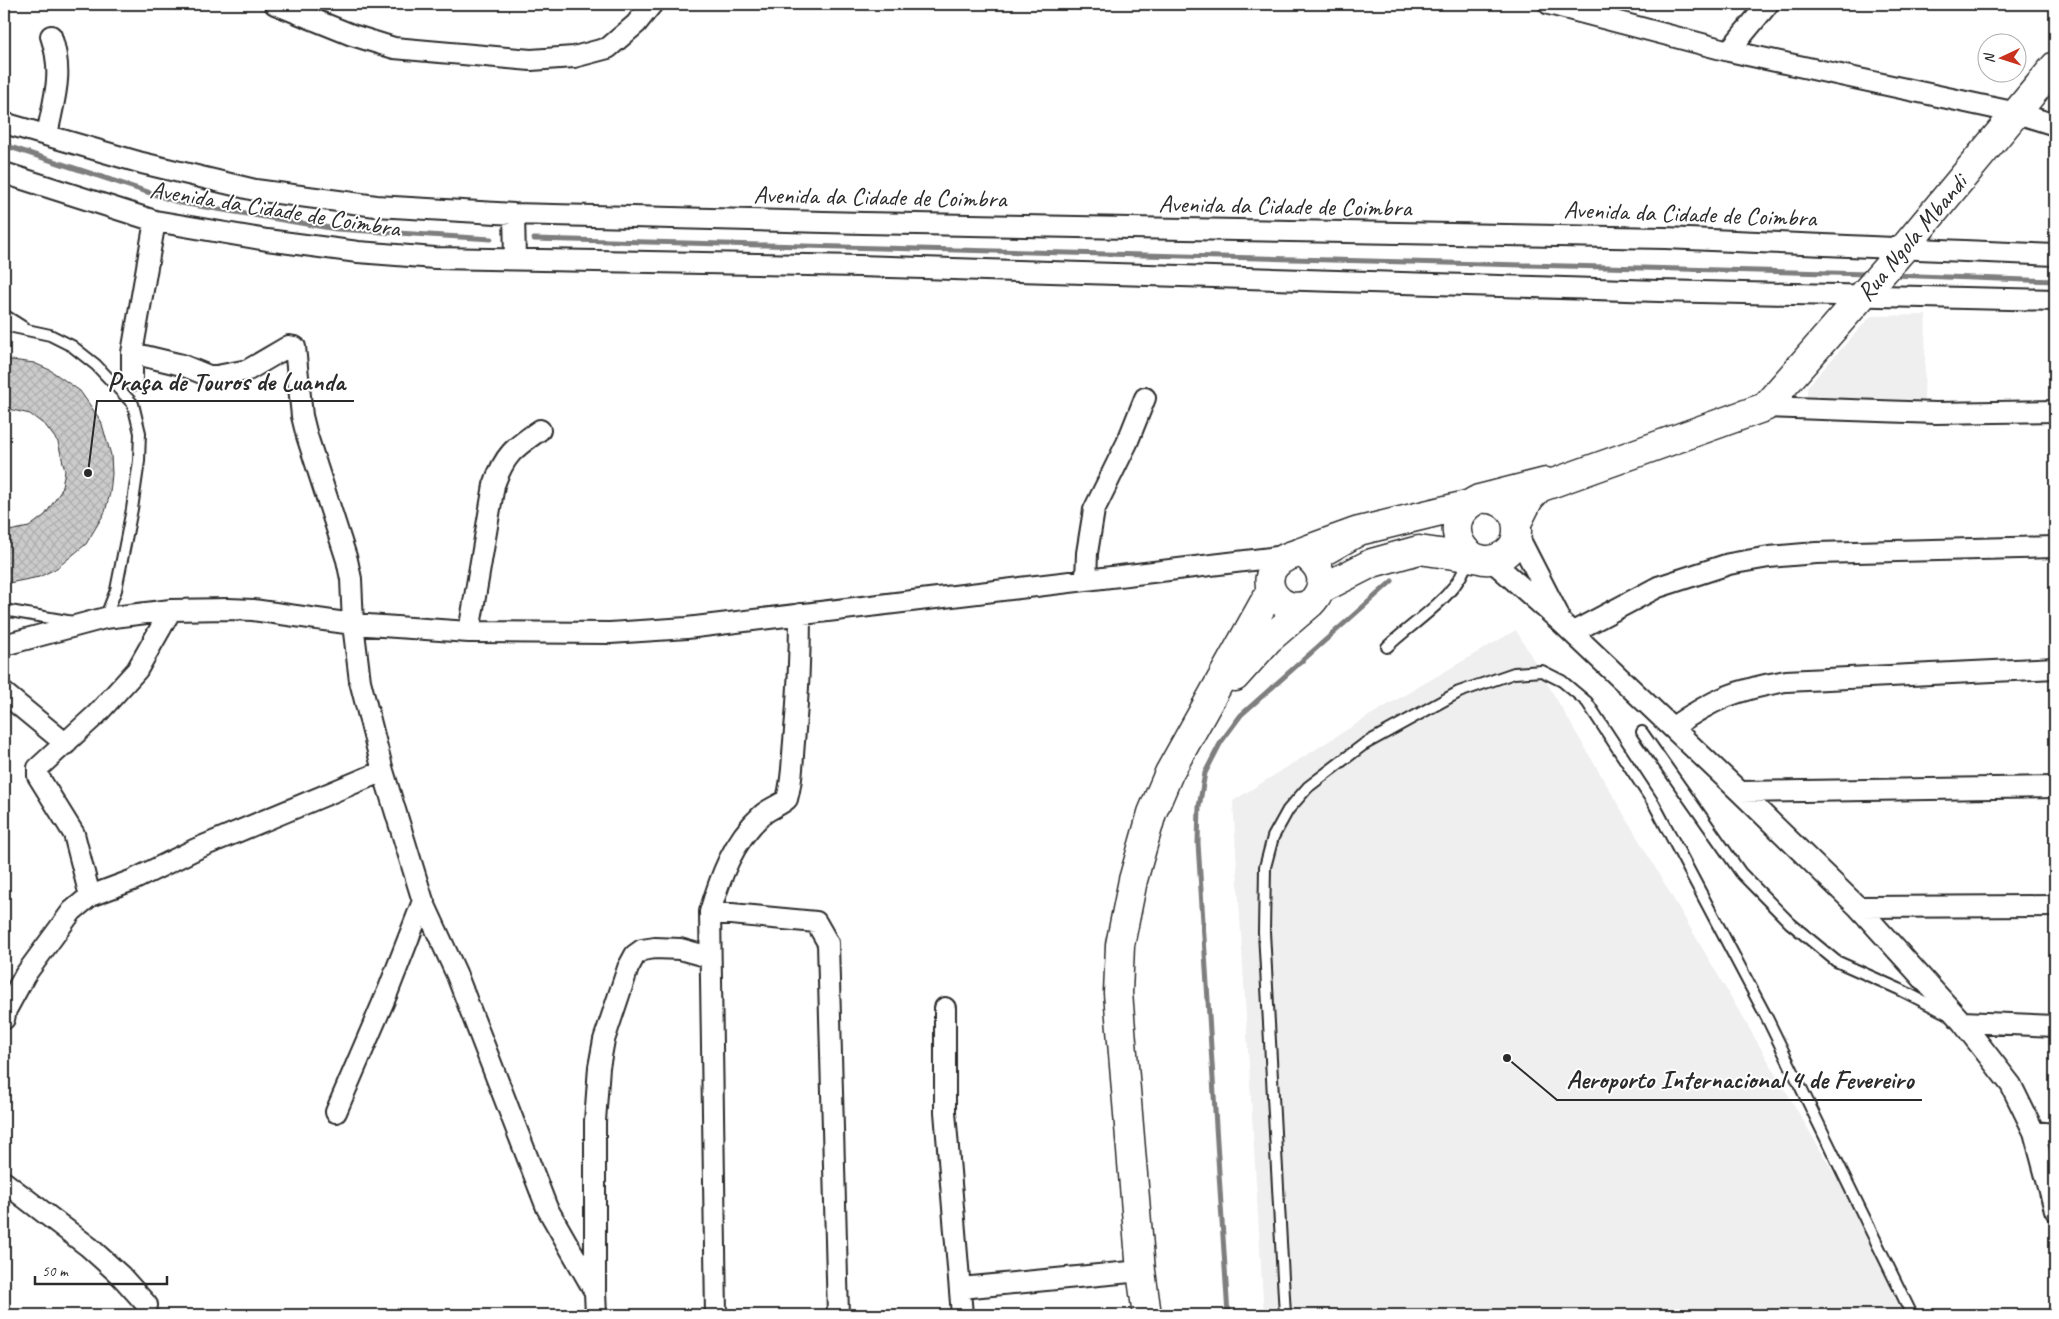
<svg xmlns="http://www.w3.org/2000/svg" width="2059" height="1319" font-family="Caveat,sans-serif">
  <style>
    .built { fill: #efefef }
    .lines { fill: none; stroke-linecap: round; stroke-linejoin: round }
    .stream { stroke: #7e7e7e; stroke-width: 5 }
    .building { fill: url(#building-cross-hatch); stroke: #2b2b2b }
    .lane-casing { stroke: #2b2b2b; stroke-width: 14 }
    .street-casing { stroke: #2b2b2b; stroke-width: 24 }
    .secondary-casing { stroke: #2b2b2b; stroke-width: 31 }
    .lane { stroke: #fff; stroke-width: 10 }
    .street { stroke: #fff; stroke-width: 20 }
    .secondary { stroke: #fff; stroke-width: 28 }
    .labels { text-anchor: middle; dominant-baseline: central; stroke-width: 4; stroke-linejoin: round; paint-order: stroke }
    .street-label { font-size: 25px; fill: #2b2b2b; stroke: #fff }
    .leader { fill: none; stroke: #2b2b2b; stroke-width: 2 }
    .callout-dot { fill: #2b2b2b; stroke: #fff; stroke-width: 2 }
    .callout-label { font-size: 26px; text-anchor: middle; font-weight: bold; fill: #2b2b2b; stroke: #fff; stroke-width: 4; stroke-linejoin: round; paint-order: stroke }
  </style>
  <defs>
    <pattern id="building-cross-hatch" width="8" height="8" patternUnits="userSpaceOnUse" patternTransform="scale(1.25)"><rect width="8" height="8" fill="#cbcbcb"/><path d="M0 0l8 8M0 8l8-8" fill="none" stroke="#aeaeae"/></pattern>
  </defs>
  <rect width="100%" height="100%" fill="#fff"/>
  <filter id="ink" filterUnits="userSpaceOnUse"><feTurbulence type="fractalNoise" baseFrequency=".02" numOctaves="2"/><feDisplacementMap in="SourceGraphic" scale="10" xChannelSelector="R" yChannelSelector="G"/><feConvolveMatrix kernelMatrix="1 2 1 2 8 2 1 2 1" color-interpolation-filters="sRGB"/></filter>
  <g filter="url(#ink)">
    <!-- built -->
    <path class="built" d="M1926 315 1924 405 1807 402V387L1871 316Z
      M1516 630 1917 1315H1264L1233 801 1372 714Z"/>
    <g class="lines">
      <!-- stream -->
      <path class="stream" d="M4 145 181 203 336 229 491 239
        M534 239 1868 274
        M1892 275 2055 281
        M1228 1315 1198 843 1199 807 1205 773 1221 742 1241 715 1392 581"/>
    </g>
    <!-- building -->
    <path class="building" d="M4 359 34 363 50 370 80 391 101 421 111 455 112 474 110 493 105 512 86 544 57 568 39 577 4 584V532L29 527 45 515 61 491 65 471 58 442 46 426 30 414 4 408Z"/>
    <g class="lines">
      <defs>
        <path id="lane" d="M4 315 23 327
          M4 325 50 335 72 346 96 365 133 404 140 433 139 461 132 509 116 590 105 618
          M4 610 73 622
          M1387 647C1413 622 1461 594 1468 558
          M1642 732 1741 873 1790 923 1836 961 1899 989 1946 1013
          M1285 1315 1264 932 1265 867 1273 837 1288 810 1308 787 1363 745 1459 692 1514 673 1542 671 1562 681 1587 702 1654 804 1767 1018 1912 1315"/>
        <path id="street" d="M275 4 352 35 394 48 531 60 574 57 608 48 636 24 652 4
          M1549 4 1729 51 2017 113 2055 125
          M1729 51 1768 4
          M4 123 142 163 255 190 376 206 514 214 863 223 1665 238 2055 255
          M47 135C54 98 64 74 51 36
          M4 173 155 221 267 240 358 252 435 258 859 266 1658 291 2055 300
          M514 214 515 259
          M132 353 182 365 209 376H217L248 370 289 346 295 347 302 416 307 436 347 560 351 579 353 624 360 681 383 771 423 901 456 973 547 1208 595 1292 596 1315
          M132 380V353L155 221
          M1765 407 1936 413 2055 411
          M1517 534 1558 614
          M1491 560 1562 623 1740 792 1858 907 1962 1022 2011 1085 2034 1132 2055 1210
          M1086 580 1087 553 1094 510 1127 443 1145 398
          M469 632 494 485C505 454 514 448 540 430
          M1573 632 1658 587 1729 564 1769 557 1816 553 2055 547
          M4 645 105 618 171 610 228 609 253 610 353 624 469 632 610 633 687 628 1286 556
          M4 693 66 744
          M1673 727C1713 699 1738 689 1786 681L2055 668
          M1740 792 2055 787
          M90 896 74 834 38 776V768L97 714 137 670 171 610
          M1858 907 2055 906
          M710 912 816 922 828 943 838 1315
          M945 1008V1112L962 1315
          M4 1019 6 1010 25 975 72 911 90 896 133 880 196 849 383 771
          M1962 1022 2055 1026
          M336 1112 388 991 423 901
          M2034 1132 2055 1134
          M4 1182 89 1247 121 1276 147 1305 145 1315
          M961 1288 1141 1271
          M595 1290V1121L599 1067 604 1040 628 968 635 955 642 950 655 948 680 949 709 957
          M716 1315 710 912C720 878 733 841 761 816 768 809 779 806 787 799 793 778 792 763 794 742 798 699 800 657 800 614"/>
        <path id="secondary" d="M1479 499C1500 497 1518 509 1517 531 1517 540 1512 549 1505 554 1469 579 1432 520 1479 499L1546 482
          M1517 523 1529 499 1539 488 1765 407 1904 248 2055 66
          M1359 531 1470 504
          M1321 589 1372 563 1419 550 1481 559
          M1235 677 1269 639 1311 603C1325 589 1325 572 1310 559L1359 531C1339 538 1320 545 1301 552 1294 555 1286 556 1280 561 1254 581 1281 619 1311 603
          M1147 1315 1141 1271 1118 993 1120 945 1133 880 1152 813 1169 773 1271 590"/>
      </defs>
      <!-- lane casing -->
      <use href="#lane" class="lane-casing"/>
      <!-- street casing -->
      <use href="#street" class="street-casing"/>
      <!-- secondary casing -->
      <use href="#secondary" class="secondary-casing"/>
      <!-- lane -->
      <use href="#lane" class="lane"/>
      <!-- street -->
      <use href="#street" class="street"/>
      <!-- secondary -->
      <use href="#secondary" class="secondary"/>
    </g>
  </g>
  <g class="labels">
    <!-- street labels -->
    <g class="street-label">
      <text transform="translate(880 197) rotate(1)">Avenida da Cidade de Coimbra</text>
      <text transform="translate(1285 206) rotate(1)">Avenida da Cidade de Coimbra</text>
      <text transform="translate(275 209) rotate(9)">Avenida da Cidade de Coimbra</text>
      <text transform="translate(1690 214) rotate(2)">Avenida da Cidade de Coimbra</text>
      <text transform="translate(1912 238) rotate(-50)">Rua Ngola Mbandi</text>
    </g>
  </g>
  <!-- callouts -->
  <path class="leader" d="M88 473L97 401H354M1507 1058L1557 1100H1922"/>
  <g class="callout-dot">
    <circle cx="88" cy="473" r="5"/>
    <circle cx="1507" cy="1058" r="5"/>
  </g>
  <g class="callout-label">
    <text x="226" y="390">Praça de Touros de Luanda</text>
    <text x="1740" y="1088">Aeroporto Internacional 4 de Fevereiro</text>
  </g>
  <!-- margin -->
  <rect width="2059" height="1319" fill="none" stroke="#fff" stroke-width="20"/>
  <rect x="10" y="10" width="2039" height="1299" fill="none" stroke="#2b2b2b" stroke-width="2" filter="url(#ink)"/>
  <!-- north arrow -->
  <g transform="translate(2002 58) rotate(266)"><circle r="24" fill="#ffffff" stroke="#aaaaaa"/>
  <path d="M0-4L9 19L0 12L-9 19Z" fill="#c8321e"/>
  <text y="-8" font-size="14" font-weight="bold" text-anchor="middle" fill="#2b2b2b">N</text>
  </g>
  <!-- scale -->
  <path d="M35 1276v8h132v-8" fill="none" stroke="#2b2b2b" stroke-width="2.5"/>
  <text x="42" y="1276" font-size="15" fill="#2b2b2b" stroke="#ffffff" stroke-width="4" paint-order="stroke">50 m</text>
</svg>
